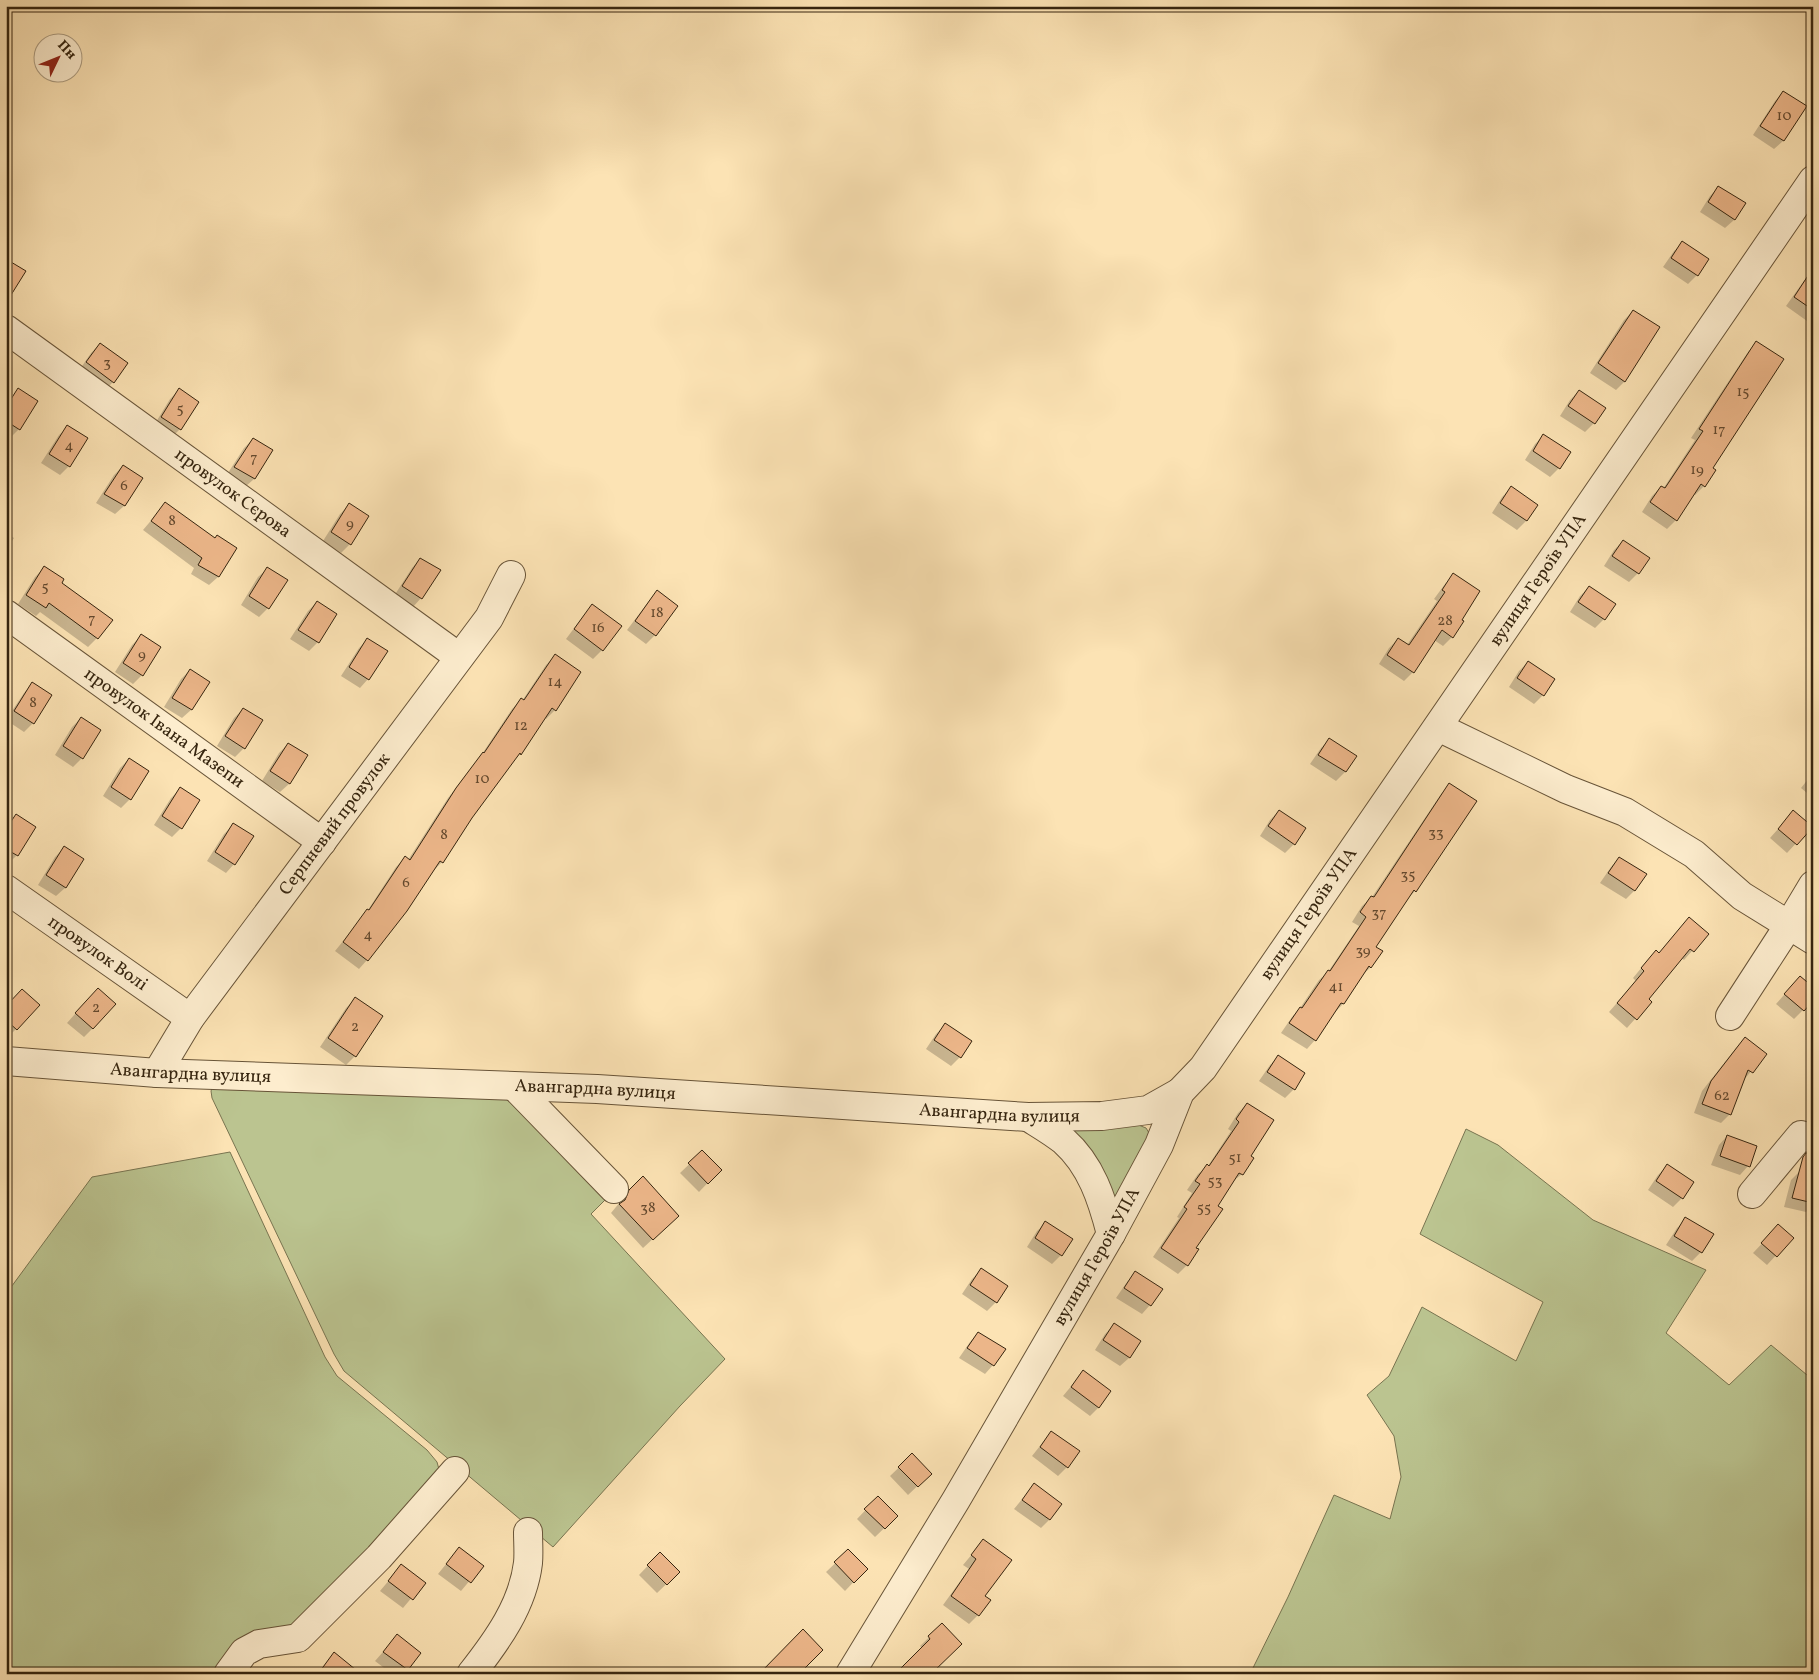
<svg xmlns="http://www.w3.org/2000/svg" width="1819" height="1680" font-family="Vollkorn,serif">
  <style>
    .green { fill: #bbc490; stroke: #787450 }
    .shadow { fill: #0003 }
    .building { fill: #ecb689; stroke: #36250f }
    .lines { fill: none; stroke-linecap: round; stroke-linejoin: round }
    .minor-casing { stroke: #685438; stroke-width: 30 }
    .minor { stroke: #fdedce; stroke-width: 28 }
    .labels { text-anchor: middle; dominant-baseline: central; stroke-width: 5; stroke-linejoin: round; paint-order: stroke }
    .number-label { font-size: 15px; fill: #64492e }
    .street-label { font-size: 18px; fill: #36250f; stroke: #fdedce }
  </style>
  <rect width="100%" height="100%" fill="#fce3b4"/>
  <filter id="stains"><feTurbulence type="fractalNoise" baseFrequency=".004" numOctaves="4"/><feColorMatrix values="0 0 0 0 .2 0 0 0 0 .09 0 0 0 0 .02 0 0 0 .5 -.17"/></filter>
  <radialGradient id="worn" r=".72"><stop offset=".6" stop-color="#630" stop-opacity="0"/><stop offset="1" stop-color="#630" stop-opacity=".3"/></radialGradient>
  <!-- green -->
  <path class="green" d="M213 1085 511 1097 606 1199 591 1214 725 1359 680 1406 553 1547 344 1371 334 1354 212 1098 211 1091Z
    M1136 1124 1146 1128 1151 1136 1113 1218 1054 1128Z
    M1466 1129 1498 1145 1593 1220 1706 1270 1666 1333 1729 1385 1771 1345 1813 1380V1674H1250L1288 1597 1334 1495 1390 1519 1401 1477 1394 1436 1367 1395 1389 1376 1422 1307 1516 1361 1543 1302 1420 1234Z
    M230 1152 325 1357 337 1376 427 1450 437 1462 440 1473 304 1626 222 1674H6V1294L92 1177Z"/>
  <!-- shadow -->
  <path class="shadow" d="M1784 92 1805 106 1783 141 1774 149 1753 135 1775 101Z
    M1719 187 1744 204 1734 220 1725 228 1700 212 1710 196Z
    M1683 243 1697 275 1688 284 1663 267 1674 251Z
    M1813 268V315L1807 321 1786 306Z
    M1633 311 1625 381 1616 390 1590 373 1624 320Z
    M1756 343 1711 468 1714 471 1704 486 1695 495 1693 494 1676 520 1667 529 1642 512 1652 496 1661 487 1663 489 1695 440 1691 438 1748 352Z
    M100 344 113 382 104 391 78 372 91 353Z
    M18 390 19 429 10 438 6 436V404Z
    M179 390 197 402 180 429 171 438 153 427 170 399Z
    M1579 391 1594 423 1585 432 1560 416 1570 400Z
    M68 427 69 466 60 475 41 463 59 435Z
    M1544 435 1559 468 1550 477 1525 460 1535 444Z
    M253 439 271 451 254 479 245 487 226 476 244 448Z
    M123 466 141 478 124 506 115 514 96 503 114 475Z
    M1511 488 1537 505 1526 521 1517 530 1492 513 1502 497Z
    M166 503 215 539 235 549 218 577 209 585 191 574 194 568 143 530Z
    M349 505 350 544 341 553 323 541 340 514Z
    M6 533 14 538 6 550Z
    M1623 541 1648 558 1638 573 1629 582 1604 566 1614 550Z
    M420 559 421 598 413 607 394 596 412 568Z
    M44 568 60 583 97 638 88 647 40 612 36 616 18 604 35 577Z
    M267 569 268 608 259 617 241 605 258 577Z
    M1454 575 1452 637 1443 646 1434 640 1413 672 1404 681 1379 664 1389 648 1398 639 1407 645 1437 601 1434 599 1445 584Z
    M1589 587 1615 604 1604 619 1595 628 1570 612 1580 596Z
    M657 592 655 635 646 644 627 630 649 601Z
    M317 602 318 642 309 651 290 639 308 611Z
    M593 606 602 650 593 659 566 639 584 615Z
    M141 636 142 675 133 684 115 672 132 645Z
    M368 639V679L360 688 341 676 359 648Z
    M555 656V710L546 719 545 718 520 754 511 763 471 818 442 862 433 871 367 960 359 969 335 951 366 913 396 867 405 858 408 860 448 798 480 757 512 709 521 700 522 701 546 665Z
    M1528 662 1543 695 1534 704 1509 687 1519 671Z
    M190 670 209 682 191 710 182 718 164 707 181 679Z
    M32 684 33 723 24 732 6 720 24 693Z
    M243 709 261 721 244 748 235 757 217 746 234 718Z
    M81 718 82 758 73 767 55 755 72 727Z
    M1330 739 1355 756 1345 772 1336 781 1310 764 1321 748Z
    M288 744 307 756 289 784 280 792 262 781 279 753Z
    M129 759 130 799 121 808 103 796 120 768Z
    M1813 773V798L1801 788Z
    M1450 785 1475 802 1415 891 1406 900 1374 948 1381 952 1370 968 1361 976 1343 1004 1334 1013 1315 1040 1307 1049 1281 1033 1292 1017 1300 1008 1319 980 1328 972 1359 926 1352 922 1362 906 1372 897 1441 794Z
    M180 789 181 828 172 837 154 825 171 798Z
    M1279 811 1294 844 1285 853 1260 836 1270 820Z
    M1793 812 1811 827 1787 853 1770 838Z
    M16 816 34 828 17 855 8 864 6 863V826Z
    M233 825 234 864 226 873 207 861 224 834Z
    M64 848 83 860 65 888 56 896 38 885 55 857Z
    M1619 858 1634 891 1626 899 1600 883 1611 867Z
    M1707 934 1684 960 1681 958 1647 999 1650 1002 1627 1028 1609 1012 1636 981 1633 978 1647 961 1658 954Z
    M1791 987 1803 1010 1794 1019 1776 1004Z
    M89 998 93 1028 84 1037 67 1023Z
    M355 999V1056L346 1065 320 1047 346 1008Z
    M38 1005 16 1029 7 1038 6 1037V1007Z
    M945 1025 960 1057 951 1066 926 1049 936 1034Z
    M1745 1039 1765 1055 1742 1082 1730 1114 1721 1123 1694 1113 1702 1091 1736 1048Z
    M1279 1056 1294 1089 1285 1098 1259 1081 1270 1065Z
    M1247 1104 1249 1157 1242 1174 1232 1182 1216 1206 1195 1248 1197 1250 1187 1265 1178 1274 1153 1257 1179 1218 1177 1217 1192 1193 1187 1190 1198 1174 1208 1166 1231 1131 1228 1129 1238 1113Z
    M1727 1136 1748 1166 1740 1175 1711 1165 1719 1145Z
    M702 1152 720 1170 699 1192 680 1173Z
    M1667 1166 1682 1198 1673 1207 1648 1190 1658 1175Z
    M1800 1171 1813 1174V1205L1806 1212 1784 1207 1791 1180Z
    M630 1190 669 1224 643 1248 611 1213Z
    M1686 1219 1701 1252 1692 1261 1666 1245 1677 1228Z
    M1046 1223 1061 1255 1052 1264 1027 1247 1037 1231Z
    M1770 1235 1792 1238 1767 1265 1753 1253Z
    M981 1270 996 1302 987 1311 962 1294 972 1279Z
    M1135 1273 1150 1305 1142 1314 1116 1298 1127 1282Z
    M1114 1325 1139 1342 1129 1358 1120 1366 1095 1350 1105 1334Z
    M978 1333 993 1365 985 1374 959 1358 970 1342Z
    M1083 1372 1099 1407 1090 1416 1063 1396Z
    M1051 1432 1067 1467 1058 1476 1032 1456Z
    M912 1455 930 1474 908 1495 890 1476Z
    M1034 1485 1049 1520 1041 1528 1014 1509Z
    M878 1497 897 1516 875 1537 857 1519Z
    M983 1541 984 1596 978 1615 969 1624 943 1605 969 1569 963 1565Z
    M459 1548 482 1566 461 1591 438 1574Z
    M848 1551 866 1569 845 1591 826 1572Z
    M660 1553 679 1572 657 1593 639 1575Z
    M401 1566 424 1583 403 1608 380 1591Z
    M942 1625 922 1648 920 1646Z
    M397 1636 407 1669 403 1674H392L375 1661Z
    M334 1654 355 1674H317Z"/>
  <!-- building -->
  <path class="building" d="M1783 91 1807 106 1784 141 1760 126Z
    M1718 186 1746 203 1735 220 1708 202Z
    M1682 241 1709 259 1698 276 1671 258Z
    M6 259 26 271 6 303Z
    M1813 268V310L1794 297Z
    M1633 310 1660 327 1625 382 1598 363Z
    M1756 341 1784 359 1713 468 1716 470 1705 487 1701 484 1677 521 1650 502 1661 486 1665 488 1703 431 1699 429Z
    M100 343 128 363 114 383 86 362Z
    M18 388 38 401 20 430 6 421V407Z
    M179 388 199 402 181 430 161 417Z
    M1579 390 1606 408 1595 424 1568 406Z
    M67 425 88 438 70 467 49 454Z
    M1543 434 1571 452 1560 469 1533 451Z
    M253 438 273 450 255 479 234 467Z
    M123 465 143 478 125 506 104 494Z
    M1511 486 1538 505 1527 521 1500 503Z
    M165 502 215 538 217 535 237 548 219 577 198 565 202 558 151 521Z
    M349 503 369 516 351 545 331 532Z
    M1623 540 1650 558 1639 574 1612 556Z
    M420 558 441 570 422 599 402 586Z
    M44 566 64 579 62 583 113 620 98 639 49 603 46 608 26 595Z
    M267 567 288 580 269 609 249 596Z
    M1453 573 1480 591 1462 620 1464 621 1453 638 1442 630 1414 673 1387 655 1398 638 1409 645 1445 592 1442 590Z
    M1589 586 1616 604 1605 620 1578 602Z
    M657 590 678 606 656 636 635 621Z
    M317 601 337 614 319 643 298 630Z
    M592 604 622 626 603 651 574 629Z
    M141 634 161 647 143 676 123 663Z
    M367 638 388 651 369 680 349 667Z
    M555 654 581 672 556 711 552 708 521 755 520 753 472 818 443 863 440 861 407 911 368 961 343 942 367 909 369 910 405 856 410 860 456 788 483 752 484 753 521 698 524 700Z
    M1528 661 1555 679 1544 696 1517 678Z
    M190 669 210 682 192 710 172 698Z
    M32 682 52 695 34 724 14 711Z
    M243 708 263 720 245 749 225 736Z
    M81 717 101 730 83 759 63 746Z
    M1329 738 1357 756 1346 772 1318 755Z
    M288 743 308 755 290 784 270 771Z
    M129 758 149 771 131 800 111 787Z
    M1449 783 1477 801 1416 892 1414 890 1376 947 1383 951 1371 968 1369 966 1344 1004 1341 1003 1316 1041 1289 1023 1300 1007 1302 1008 1328 970 1330 971 1366 917 1360 912 1371 896 1374 897Z
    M180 787 200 800 182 829 162 816Z
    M1279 810 1306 828 1295 845 1268 826Z
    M1793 810 1813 827 1797 845 1778 829Z
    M16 814 36 827 18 856 6 849V829Z
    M233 823 254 836 235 865 215 852Z
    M64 846 84 859 66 888 46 875Z
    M1619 857 1647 874 1635 891 1608 873Z
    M1689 917 1709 934 1694 952 1690 949 1649 999 1652 1002 1637 1020 1617 1003 1644 971 1641 968 1656 950 1659 953Z
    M1800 976 1813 987V1001L1804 1011 1784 994Z
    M98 988 116 1004 93 1029 75 1013Z
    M22 989 40 1005 17 1030 6 1020V1006Z
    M355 997 383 1016 356 1057 328 1038Z
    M945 1023 972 1041 961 1058 934 1040Z
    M1745 1037 1767 1054 1753 1073 1748 1070 1731 1115 1702 1104 1711 1081Z
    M1278 1055 1305 1073 1295 1090 1267 1072Z
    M1247 1103 1274 1120 1251 1156 1254 1158 1243 1175 1239 1173 1218 1206 1223 1209 1196 1248 1199 1249 1188 1266 1161 1248 1187 1209 1184 1207 1200 1184 1195 1181 1207 1164 1209 1166 1239 1122 1236 1119Z
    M1727 1135 1757 1146 1750 1167 1720 1156Z
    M702 1150 722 1170 708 1184 688 1163Z
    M1806 1153 1813 1154V1203L1792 1198 1803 1157Z
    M1667 1164 1694 1182 1683 1199 1656 1181Z
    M643 1176 679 1216 653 1240 619 1204 625 1200 629 1190Z
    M1685 1217 1714 1234 1702 1253 1674 1236Z
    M1045 1221 1073 1239 1062 1256 1035 1238Z
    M1778 1224 1794 1238 1777 1257 1761 1243Z
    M981 1268 1008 1286 997 1303 970 1285Z
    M1135 1271 1163 1289 1151 1306 1124 1288Z
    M1114 1323 1141 1341 1130 1358 1103 1340Z
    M978 1332 1006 1349 994 1366 967 1348Z
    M1083 1370 1111 1391 1099 1408 1071 1387Z
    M1051 1431 1080 1451 1068 1468 1040 1447Z
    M912 1453 932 1474 918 1487 898 1467Z
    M1034 1483 1062 1504 1050 1520 1022 1500Z
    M878 1496 898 1516 885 1529 864 1509Z
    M983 1539 1012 1560 985 1596 991 1600 979 1616 951 1596 976 1559 971 1555Z
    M459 1547 484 1566 471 1583 446 1564Z
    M848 1549 868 1569 854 1583 834 1562Z
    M660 1552 680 1572 667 1585 647 1565Z
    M401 1564 426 1583 413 1600 388 1581Z
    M942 1623 962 1644 931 1674H895L930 1639 928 1636Z
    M803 1629 823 1650 799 1674H759Z
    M397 1634 421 1653 408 1670 383 1652Z
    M334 1652 361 1674H318Z"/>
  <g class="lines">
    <defs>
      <g id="minor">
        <path id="s1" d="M6 329 459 657"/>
        <path id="s2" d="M6 614 322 842"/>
        <path d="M1438 727 1566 789 1625 812 1694 854 1742 896 1813 940"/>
        <path id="s3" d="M6 889 190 1018"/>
        <path d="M1730 1016 1789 925 1813 885"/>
        <path id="s4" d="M6 1061 157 1073 597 1089 1028 1117 1102 1116 1148 1110 1180 1092"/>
        <path id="s5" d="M157 1073 190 1018 489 618 511 575"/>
        <path d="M515 1087 614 1189"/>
        <path d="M1028 1117C1039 1124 1053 1132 1064 1141 1091 1165 1102 1199 1111 1234"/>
        <path d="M1752 1194 1801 1135 1813 1139"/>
        <path d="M228 1674 244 1652 259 1644 298 1638 379 1557 455 1471"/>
        <path d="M471 1674C497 1641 523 1605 528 1563 529 1553 528 1542 528 1532"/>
        <path id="s6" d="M850 1674 956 1500 1111 1234 1159 1145 1180 1092 1203 1068 1813 180"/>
      </g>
    </defs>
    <!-- minor casing -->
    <use href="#minor" class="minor-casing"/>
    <!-- minor -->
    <use href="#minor" class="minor"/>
  </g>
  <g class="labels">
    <!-- number labels -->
    <g class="number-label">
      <text x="1784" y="116">10</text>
      <text x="107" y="363">3</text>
      <text x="1743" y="392">15</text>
      <text x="180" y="409">5</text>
      <text x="1719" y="430">17</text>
      <text x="69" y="446">4</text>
      <text x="254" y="458">7</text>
      <text x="1697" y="470">19</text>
      <text x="124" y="486">6</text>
      <text x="172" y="521">8</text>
      <text x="350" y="524">9</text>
      <text x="45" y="587">5</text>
      <text x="657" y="613">18</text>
      <text x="92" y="619">7</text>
      <text x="1445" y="621">28</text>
      <text x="598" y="628">16</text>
      <text x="142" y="655">9</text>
      <text x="555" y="682">14</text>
      <text x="33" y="703">8</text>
      <text x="521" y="726">12</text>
      <text x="482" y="779">10</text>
      <text x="1436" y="833">33</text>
      <text x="444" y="835">8</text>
      <text x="1408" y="875">35</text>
      <text x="406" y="883">6</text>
      <text x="1379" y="913">37</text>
      <text x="368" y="935">4</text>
      <text x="1363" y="951">39</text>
      <text x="1336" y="987">41</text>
      <text x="96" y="1008">2</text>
      <text x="355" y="1027">2</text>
      <text x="1722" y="1096">62</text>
      <text x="1235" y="1158">51</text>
      <text x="1215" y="1181">53</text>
      <text x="648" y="1208">38</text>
      <text x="1204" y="1208">55</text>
    </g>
    <!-- street labels -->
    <g class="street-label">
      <text stroke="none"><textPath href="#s1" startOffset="280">провулок Сєрова</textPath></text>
      <text stroke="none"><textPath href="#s6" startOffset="1295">вулиця Героїв УПА</textPath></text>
      <text stroke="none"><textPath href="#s2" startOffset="195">провулок Івана Мазепи</textPath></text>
      <text stroke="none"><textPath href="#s5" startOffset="306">Серпневий провулок</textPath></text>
      <text stroke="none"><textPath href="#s6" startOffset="890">вулиця Героїв УПА</textPath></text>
      <text stroke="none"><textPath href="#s3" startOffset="112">провулок Волі</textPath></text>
      <text stroke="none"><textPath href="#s4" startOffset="185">Авангардна вулиця</textPath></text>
      <text stroke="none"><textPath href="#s4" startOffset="590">Авангардна вулиця</textPath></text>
      <text stroke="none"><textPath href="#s4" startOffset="995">Авангардна вулиця</textPath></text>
      <text stroke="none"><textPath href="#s6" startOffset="485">вулиця Героїв УПА</textPath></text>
    </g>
  </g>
  <!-- margin -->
  <rect width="1819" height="1680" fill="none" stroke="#fce3b4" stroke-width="25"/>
  <rect x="8" y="8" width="1804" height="1665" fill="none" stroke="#36250f" stroke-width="2.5"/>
  <rect x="12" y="12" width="1794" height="1655" fill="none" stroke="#36250f"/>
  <!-- north arrow -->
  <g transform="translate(58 58) rotate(47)"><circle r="24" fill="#fdedce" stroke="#ad9d82"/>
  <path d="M0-4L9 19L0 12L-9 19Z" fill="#8f2418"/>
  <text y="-8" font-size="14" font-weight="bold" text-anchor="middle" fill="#36250f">Пн</text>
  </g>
  <rect width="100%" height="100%" filter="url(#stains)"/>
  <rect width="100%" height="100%" fill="url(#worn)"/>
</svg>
